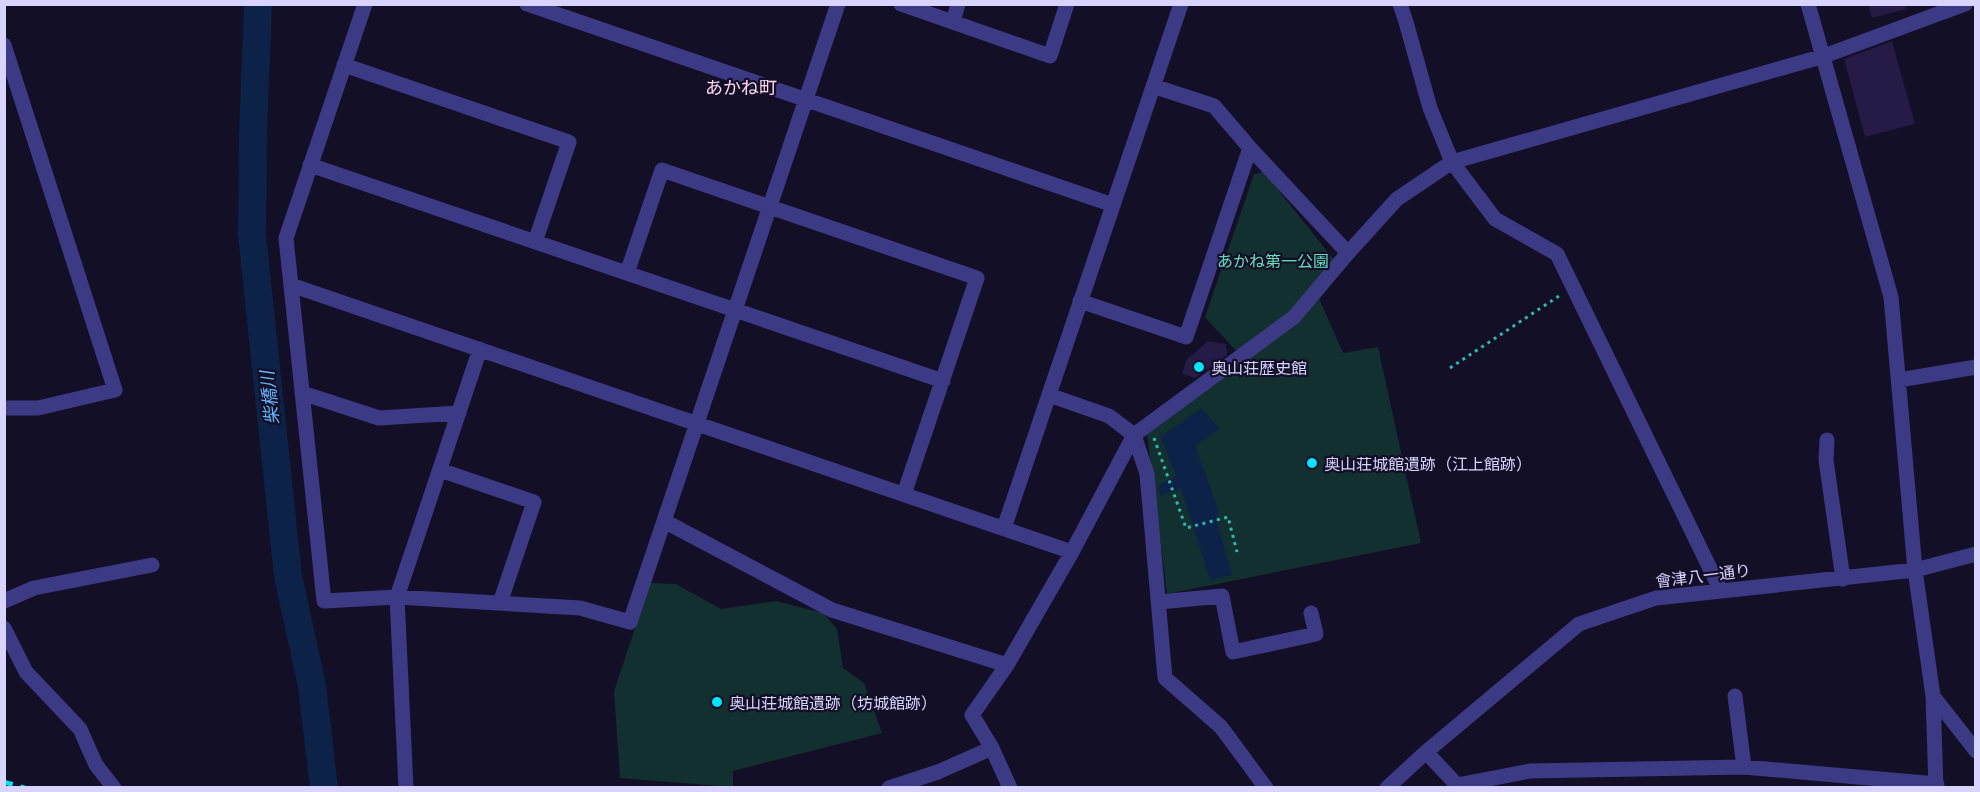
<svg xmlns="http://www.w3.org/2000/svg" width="1980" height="792" font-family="Barlow,'Noto Sans JP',sans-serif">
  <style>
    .green { fill: #12302f }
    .water { fill: #0c2248 }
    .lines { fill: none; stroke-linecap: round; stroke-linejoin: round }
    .river { stroke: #0c2248; stroke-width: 28 }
    .building { fill: #241b47 }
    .path { stroke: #2fb8b0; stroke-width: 3; stroke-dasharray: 3 4.5; stroke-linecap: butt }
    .minor { stroke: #3d3a85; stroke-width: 15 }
    .rail { stroke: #00e5ff; stroke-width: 4.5; stroke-dasharray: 9 8; stroke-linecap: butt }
    .poi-dot { fill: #00e5ff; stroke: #130f26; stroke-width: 2 }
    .labels { text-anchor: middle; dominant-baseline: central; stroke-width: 4.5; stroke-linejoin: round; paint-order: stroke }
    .park-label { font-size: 16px; fill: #5fe0c0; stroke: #130f26 }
    .poi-label { font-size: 16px; fill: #d9d4ff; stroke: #130f26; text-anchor: start }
    .street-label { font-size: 16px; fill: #d9d4ff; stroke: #130f26 }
    .neighbourhood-label { font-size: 18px; fill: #ffd6f0; stroke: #130f26 }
    .water-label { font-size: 18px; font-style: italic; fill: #62b6ff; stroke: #130f26 }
  </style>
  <rect width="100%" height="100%" fill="#130f26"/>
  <!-- green -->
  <path class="green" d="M1264 172 1335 261 1285 318 1238 353 1205 317 1254 174Z
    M1319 298 1343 353 1378 347 1421 543 1167 594 1147 434Z
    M650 583 676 584 721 609 776 601 823 613 837 629 843 668 864 683 882 733 733 771V787L620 778 614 691Z"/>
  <!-- water -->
  <path class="water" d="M1201 408 1220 429 1195 446 1219 511 1216 519 1232 575 1210 580 1181 488 1160 496 1159 485 1176 476 1161 437Z"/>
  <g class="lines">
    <!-- river -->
    <path class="river" d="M258 4 253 135 252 235 288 576 312 686 324 788"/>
  </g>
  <!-- building -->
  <path class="building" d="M1868 4H1905L1906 9 1872 18Z
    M1892 41 1915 124 1865 137 1844 59Z
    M1208 341 1226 344 1227 355 1195 378 1182 374 1187 359Z"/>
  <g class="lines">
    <!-- path -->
    <path class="path" d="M1450 368 1562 294
      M1154 438 1186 528 1228 517 1237 552"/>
    <!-- minor -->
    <path class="minor" d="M365 4 286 238 324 601 397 597 580 608 630 622 838 4
      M527 4 1113 205
      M901 4 1050 56 1067 4
      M1400 4 1406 22 1430 108 1452 162 1495 219 1557 254 1721 591
      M1808 4 1891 297 1915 570 1933 696 1936 788
      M953 22 958 4
      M4 45 115 390 38 408H4
      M344 65 569 142 535 242
      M1153 86 1214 106 1250 148 1348 253
      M310 165 943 381
      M627 273 662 170 977 278 904 494
      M291 285 1072 552
      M1080 301 1186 337 1250 148
      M1899 380 1976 367
      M302 393 379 418 459 413
      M1049 395 1109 416 1134 435 1147 474 1165 678 1221 727 1266 788
      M1827 440 1826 460 1843 579
      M440 470 534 502 500 603
      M664 521 832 610 1007 665
      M1004 528 1181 4
      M4 601 34 588 152 565
      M1159 602 1222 596 1233 652 1316 634 1311 613
      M4 628 26 672 80 729 96 765 114 788
      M1735 696 1744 767
      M1933 696 1976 751
      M992 748 1010 788
      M1426 752 1457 785 1530 771 1744 767 1937 784
      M406 788 397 597 480 349
      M889 788 938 772 992 748 972 715 1007 665 1072 552 1134 435 1294 317 1348 253 1397 199 1452 162 1824 56 1965 4
      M1387 788 1426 752 1579 624 1656 598 1915 570 1976 554"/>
    <!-- rail -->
    <path class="rail" d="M4 782 25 788"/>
  </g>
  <!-- markers -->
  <g class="poi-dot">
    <circle cx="1199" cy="367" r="6"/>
    <circle cx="1312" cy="463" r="6"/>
    <circle cx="717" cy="702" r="6"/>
  </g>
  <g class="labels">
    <!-- park labels -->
    <g class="park-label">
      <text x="1273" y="260">あかね第一公園</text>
    </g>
    <!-- poi labels -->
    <g class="poi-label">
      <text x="1211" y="367">奥山荘歴史館</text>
      <text x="1324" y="463">奥山荘城館遺跡（江上館跡）</text>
      <text x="729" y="702">奥山荘城館遺跡（坊城館跡）</text>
    </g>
    <!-- street labels -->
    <g class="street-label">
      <text transform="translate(1703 575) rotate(-7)">會津八一通り</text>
    </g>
    <!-- neighbourhood labels -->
    <g class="neighbourhood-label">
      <text x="741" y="87">あかね町</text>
    </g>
    <!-- water labels -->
    <g class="water-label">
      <text transform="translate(269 398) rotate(-96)">柴橋川</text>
    </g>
  </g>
  <!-- border -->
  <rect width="1980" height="792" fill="none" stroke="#d9d4ff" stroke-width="12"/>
</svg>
